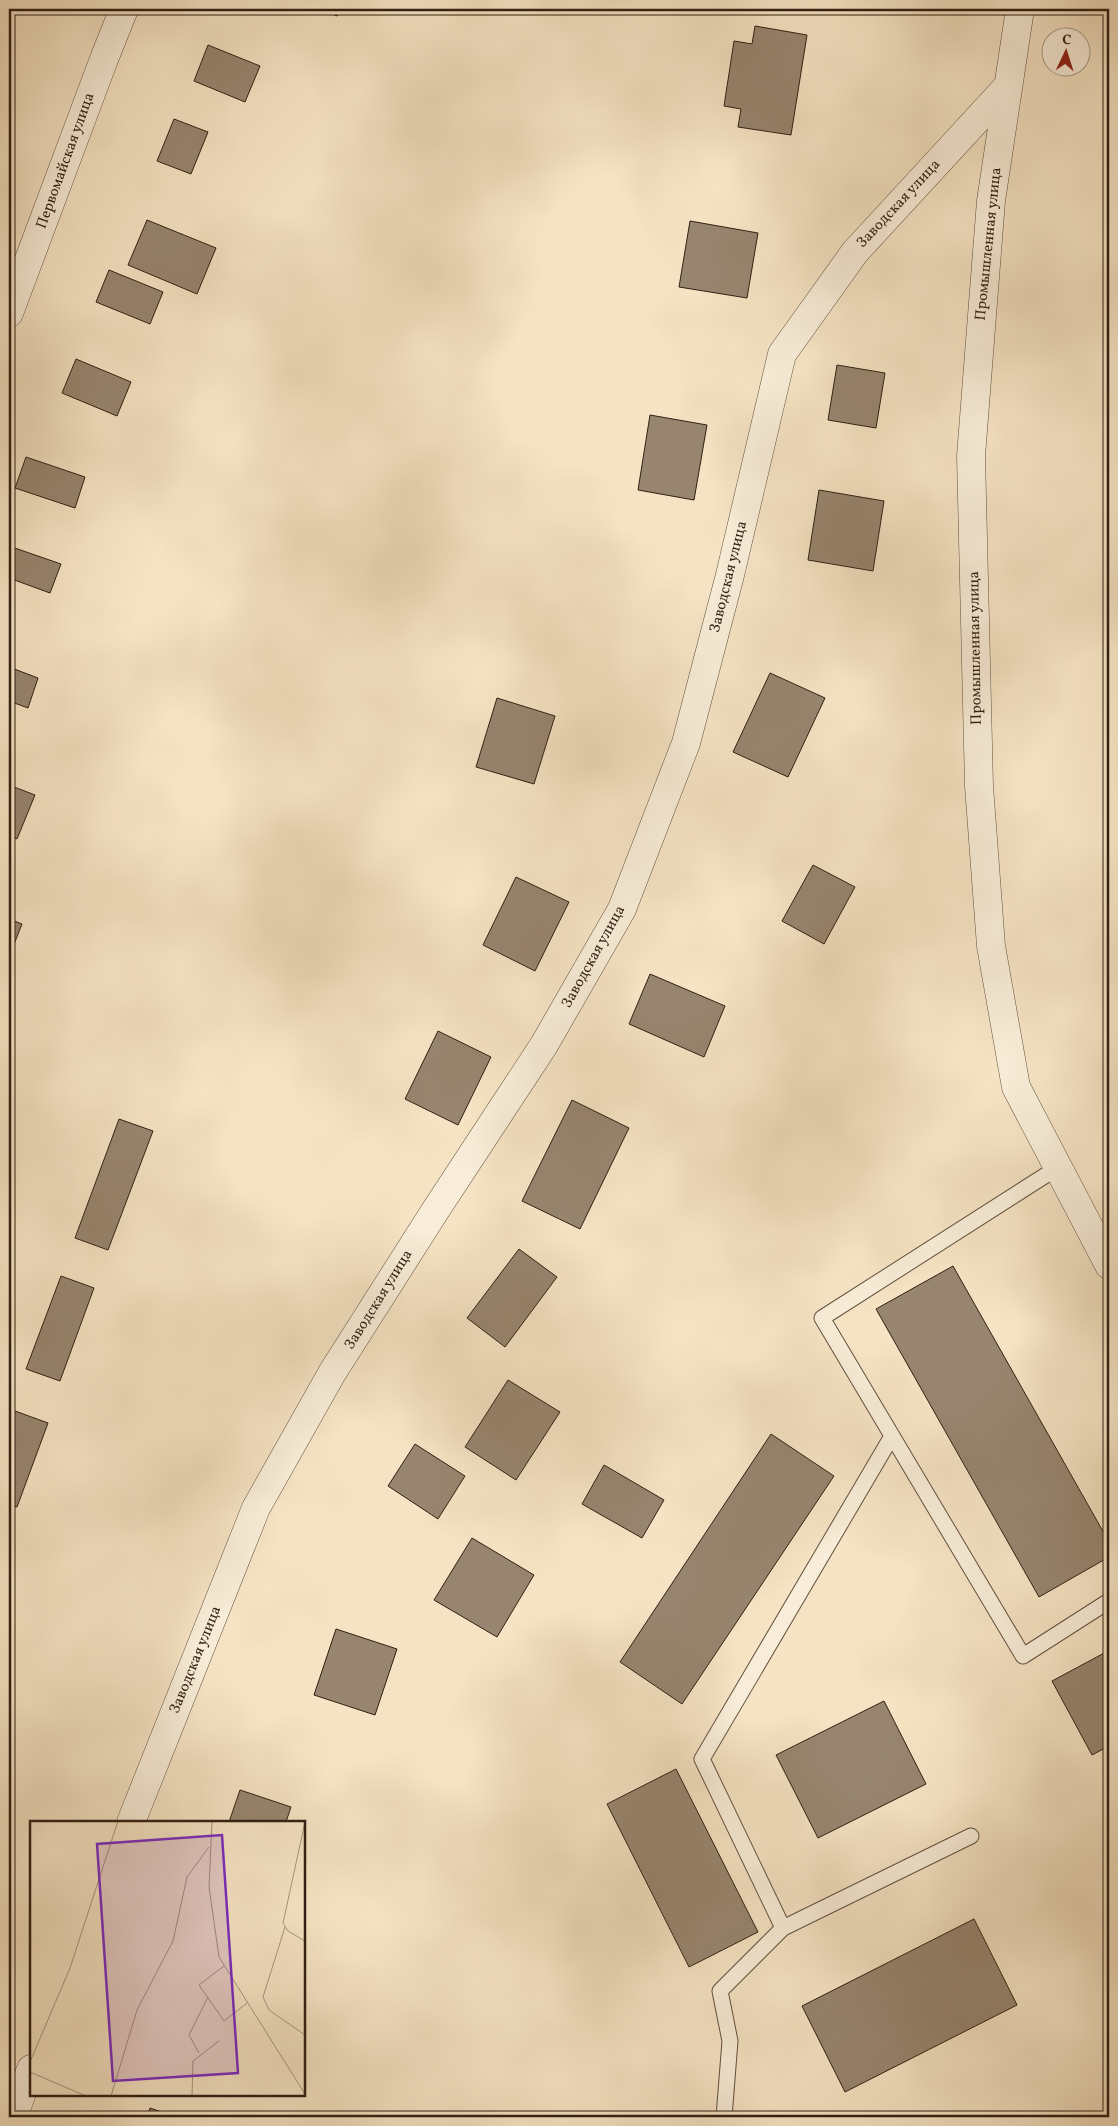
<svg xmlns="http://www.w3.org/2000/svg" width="1118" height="2126" font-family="Vollkorn,serif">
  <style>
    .building { fill: #97856f; stroke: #311f13 }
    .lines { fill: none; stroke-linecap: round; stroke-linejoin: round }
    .lane-casing { stroke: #62503f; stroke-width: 17 }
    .street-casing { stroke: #62503f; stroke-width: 29 }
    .lane { stroke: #f8edd8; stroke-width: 15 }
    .street { stroke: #f8edd8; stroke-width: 28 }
    .labels { text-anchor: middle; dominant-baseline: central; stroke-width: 4; stroke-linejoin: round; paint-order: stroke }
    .street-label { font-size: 15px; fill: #311f13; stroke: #f8edd8 }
    .inset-road { fill: none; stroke: #a7957d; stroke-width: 1 }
    .view { fill: #7b2cbf; fill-opacity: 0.15; stroke: #7b2cbf; stroke-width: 2.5 }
    .inset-edge { fill: none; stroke: #311f13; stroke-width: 2.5 }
  </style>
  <rect width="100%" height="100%" fill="#f5e3c3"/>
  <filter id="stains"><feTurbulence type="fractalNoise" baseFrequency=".004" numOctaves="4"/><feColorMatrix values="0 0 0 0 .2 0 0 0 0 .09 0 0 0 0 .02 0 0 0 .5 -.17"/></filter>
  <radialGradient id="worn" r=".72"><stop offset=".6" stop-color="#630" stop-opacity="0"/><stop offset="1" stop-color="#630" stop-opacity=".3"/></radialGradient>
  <!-- building -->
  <path class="building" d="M320 9H340L337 16Z
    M755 26 807 35 791 135 738 127 741 109 724 106 734 41 752 44Z
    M208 45 260 66 245 102 194 81Z
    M174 119 208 132 191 174 157 161Z
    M147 220 216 248 197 294 128 265Z
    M690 221 758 233 747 298 679 287Z
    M109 270 163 292 150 324 96 302Z
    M76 359 131 382 117 416 62 393Z
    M837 365 885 373 876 428 828 420Z
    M650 415 707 425 694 500 638 490Z
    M26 457 85 477 75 508 15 488Z
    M819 490 884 501 873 571 808 560Z
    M9 546 61 564 50 593 9 578Z
    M9 667 38 678 28 708 9 701Z
    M770 673 825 698 788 777 733 752Z
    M497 698 555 716 534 784 476 767Z
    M9 785 35 795 17 839 9 835Z
    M813 865 855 887 824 944 782 921Z
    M516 877 569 902 535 971 483 945Z
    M9 919 22 924 9 957Z
    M650 974 725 1006 704 1057 629 1024Z
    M438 1031 491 1057 458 1125 405 1099Z
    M572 1100 629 1128 580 1229 522 1201Z
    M119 1119 153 1131 108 1250 75 1238Z
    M519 1249 557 1277 505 1347 467 1318Z
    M953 1266 1109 1542V1557L1039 1597 876 1309Z
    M61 1276 94 1288 60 1381 26 1369Z
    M508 1380 560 1412 516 1480 465 1447Z
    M15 1411 48 1423 17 1507 9 1504V1428Z
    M771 1434 834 1476 682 1704 620 1662Z
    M415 1444 465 1476 438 1519 388 1486Z
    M604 1465 664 1500 642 1538 582 1504Z
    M472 1538 534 1575 497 1637 434 1600Z
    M336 1629 397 1649 375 1715 314 1695Z
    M1108 1651 1109 1746 1092 1755 1052 1681Z
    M884 1701 926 1784 818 1838 776 1755Z
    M676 1769 758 1932 689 1967 607 1804Z
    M240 1790 291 1807 286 1822H229Z
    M974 1919 1017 2005 845 2092 802 2006Z
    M150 2108 177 2117H147Z"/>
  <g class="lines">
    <defs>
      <path id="lane" d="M1057 1168 822 1318 1023 1656 1109 1601
        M783 1928 702 1759 892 1436
        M724 2117 730 2041 720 1991 783 1928 971 1836"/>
      <path id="street" d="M1020 9 991 201 971 456 979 786 991 946 1016 1087 1109 1265
        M9 313 104 59 124 9
        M131 1822 256 1508 332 1373 435 1211 544 1045 622 909 686 743 730 575 782 354 855 252 1008 86
        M13 2117 31 2069"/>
    </defs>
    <!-- lane casing -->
    <use href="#lane" class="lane-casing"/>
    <!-- street casing -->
    <use href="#street" class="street-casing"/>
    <!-- lane -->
    <use href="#lane" class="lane"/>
    <!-- street -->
    <use href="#street" class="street"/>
  </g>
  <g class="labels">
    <!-- street labels -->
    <g class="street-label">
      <text transform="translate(66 161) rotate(-70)">Первомайская улица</text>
      <text transform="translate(899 204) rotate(-47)">Заводская улица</text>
      <text transform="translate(989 244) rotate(-84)">Промышленная улица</text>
      <text transform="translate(729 577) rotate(-76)">Заводская улица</text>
      <text transform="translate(976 648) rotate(-91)">Промышленная улица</text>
      <text transform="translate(594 957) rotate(-61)">Заводская улица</text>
      <text transform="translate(379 1300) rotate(-58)">Заводская улица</text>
      <text transform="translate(196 1660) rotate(-68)">Заводская улица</text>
    </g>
  </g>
  <!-- overview -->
  <g transform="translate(30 1821)">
    <rect width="275" height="275" fill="#f5e3c3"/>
    <path class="inset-road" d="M182 0 179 66 189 136 275 273M275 1 253 102 258 110 275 120M255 106 233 176 239 189 275 214M194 145 169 164 194 200 217 182M169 232 159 214 178 176M0 241 40 147 88 0M0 251 56 275M81 275 107 189 143 120 157 56 179 26M162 275 163 240 189 220"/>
    <path class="view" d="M192 14 208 252 83 260 67 23Z"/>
    <rect width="275" height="275" class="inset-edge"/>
  </g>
  <!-- margin -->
  <rect width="1118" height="2126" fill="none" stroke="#f5e3c3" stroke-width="30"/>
  <rect x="10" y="10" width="1098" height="2106" fill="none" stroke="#311f13" stroke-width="2.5"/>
  <rect x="15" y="15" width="1088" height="2096" fill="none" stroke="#311f13"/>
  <!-- north arrow -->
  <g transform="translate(1066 52) rotate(4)"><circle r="24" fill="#f8edd8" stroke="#a89b89"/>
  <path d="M0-4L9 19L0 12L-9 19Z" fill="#8f2418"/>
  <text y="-8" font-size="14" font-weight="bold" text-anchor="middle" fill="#311f13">С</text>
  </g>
  <rect width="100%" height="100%" filter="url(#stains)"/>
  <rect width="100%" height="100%" fill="url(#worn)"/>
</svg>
